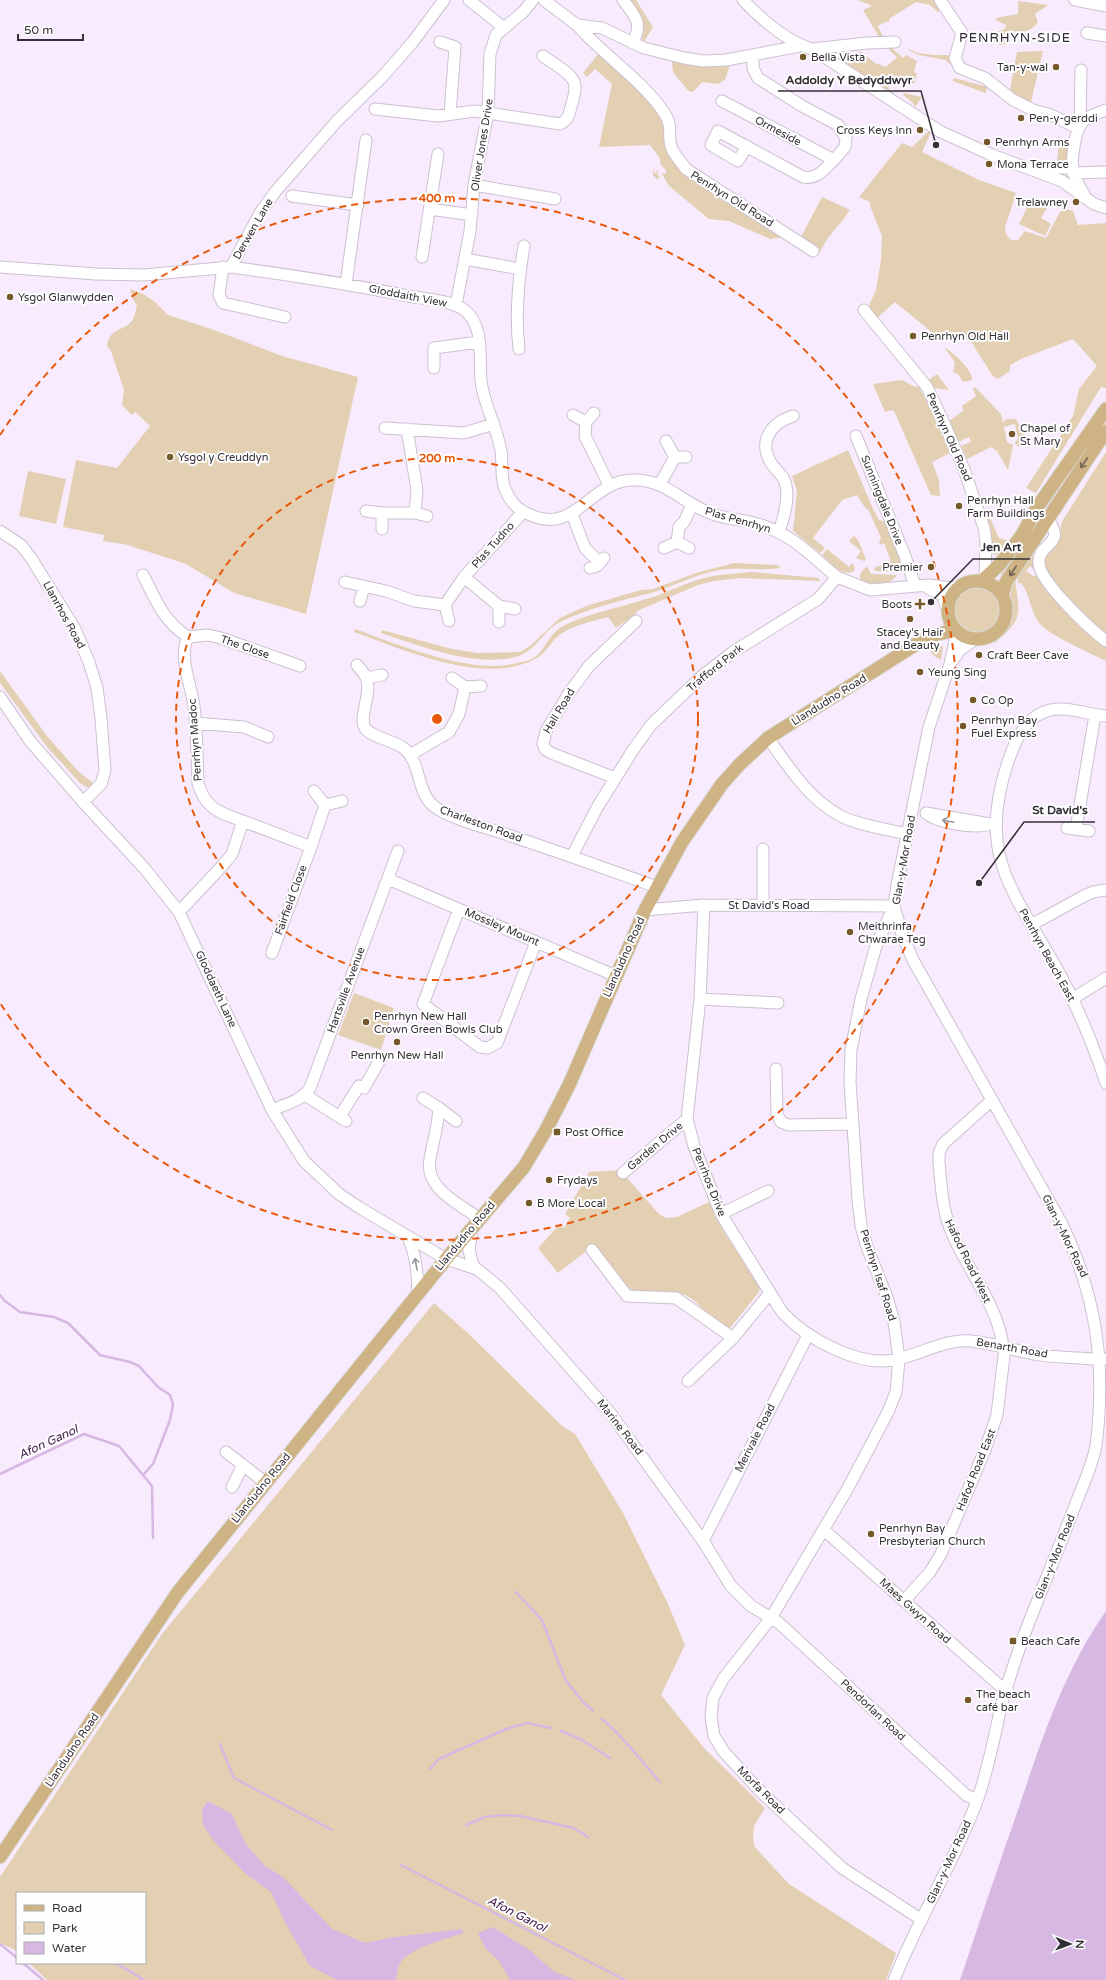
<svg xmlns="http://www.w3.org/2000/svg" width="1106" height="1980" font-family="'Varela Round',sans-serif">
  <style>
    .green { fill: #e3d0b2 }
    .water { fill: #d6b8e2 }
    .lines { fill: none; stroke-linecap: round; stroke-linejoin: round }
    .stream { stroke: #d6b8e2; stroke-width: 2.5 }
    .minor-casing { stroke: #ccc0d0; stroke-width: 13 }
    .major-casing { stroke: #dbdadb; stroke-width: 15 }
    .minor { stroke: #fff; stroke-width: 11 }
    .major { stroke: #ceb385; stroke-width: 13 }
    .oneway { stroke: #726456 }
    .oneway2 { stroke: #9a989b }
    .ring { fill: none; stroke: #e8590c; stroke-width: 2; stroke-dasharray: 7 5 }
    .poi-dot { fill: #74592b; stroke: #fefefe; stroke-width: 1.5 }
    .labels { text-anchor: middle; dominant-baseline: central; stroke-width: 4; stroke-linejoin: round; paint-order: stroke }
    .poi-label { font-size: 11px; fill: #353037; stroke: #fefefe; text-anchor: start }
    .street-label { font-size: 11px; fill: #353037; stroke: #fefefe }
    .water-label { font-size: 12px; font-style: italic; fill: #3f194b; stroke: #fefefe }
    .quarter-label { font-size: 13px; letter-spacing: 1px; fill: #302734; stroke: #fefefe }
    .centre { fill: #e8590c; stroke: #fefefe; stroke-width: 2 }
    .ring-label { font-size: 12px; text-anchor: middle; font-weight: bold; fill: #e8590c; stroke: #fefefe; stroke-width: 4; stroke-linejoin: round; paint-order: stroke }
    .leader { fill: none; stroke: #353037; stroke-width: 1.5 }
    .callout-dot { fill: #353037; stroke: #fefefe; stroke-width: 1.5 }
    .callout-label { font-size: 12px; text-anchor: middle; font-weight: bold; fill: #353037; stroke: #fefefe; stroke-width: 4; stroke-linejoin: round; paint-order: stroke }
  </style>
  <rect width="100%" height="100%" fill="#f8ebfd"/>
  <!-- green -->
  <path class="green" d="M627 0H636L653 27 642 45C640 38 644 35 644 29 645 19 632 7 627 0Z
    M858 0H933L941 8 938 12 930 5 916 2 889 19V22H885L878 26 883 37H885H879L863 10 872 6Z
    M1018 1 1048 5 1035 14 1038 22C1031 32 1021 34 1010 30L1008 43 1001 45 993 41 978 43 977 40 979 38 1005 29 1006 25 996 20V18L1018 14Z
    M891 47 903 58 906 55 917 61 914 72 917 74 914 83 905 86 891 85 888 88 904 103 821 50C832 57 840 57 851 64L860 51 875 63 886 67 897 57 889 50Z
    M908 49 918 53 933 55H951L956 69 945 60 919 55 908 50Z
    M1043 51 1030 106 1009 95 1017 52Z
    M599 53 647 95 666 120 673 156 785 237 770 239 729 221 709 219 669 186 661 172 658 171 657 173 660 178H658V180L653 175V166L654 173H656L657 170 664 174 666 173V170L661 165 659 157 650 145 599 147 612 84 595 69 587 77 583 73Z
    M673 59 730 65 725 80 718 84 702 82 693 92 688 91C681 78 669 77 673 59Z
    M954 78 988 87 985 93 953 81Z
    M904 93 922 97 915 107 913 103 903 95Z
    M929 131 931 132 922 152 979 180 1016 193 1005 228 1006 234 1011 240H1018L1025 231 1046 238 1060 212 1065 209 1073 211 1078 225 1106 223V388L1101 387 1036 493 1026 488 1073 416 1079 389 1097 366 1073 339 1021 359 1010 365V371L998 379 992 375 972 343 955 333 940 339 895 302 875 320 867 310 876 290 881 260 882 236 870 206V202L859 197 902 143 912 147Z
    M1059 143 1072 145 1070 162H1057Z
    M1033 196 1048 206 1041 218 1051 224 1045 236 1019 224Z
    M822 197 850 210C840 225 827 236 820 252L800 239Z
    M130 289 143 294 154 301 168 315 214 330 282 356 358 377 306 614 234 593 186 564 171 559 124 544 103 541 104 535 63 527 76 460 117 468 150 426 135 412 132 415 122 405 124 390 111 351 107 346C110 328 121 332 131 322 135 318 135 311 137 306L132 297Z
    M946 348C954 354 973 370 972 380L963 382 958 374 953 372 955 362 945 349Z
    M937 374 949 390 935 388 928 380Z
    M902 380 913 386 919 387 938 424 950 453 932 462 939 480 940 496 931 495 894 411 892 410 885 412 873 384Z
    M975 387 1001 414 1003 423 1006 419H1016L1025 436 1024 443 1018 447 1015 443 1018 438 1015 424 1004 427 1007 442 1013 445 1008 470 997 451 991 447 967 459 961 446 971 442 969 437 956 443 948 422 964 410 962 406 976 396 973 389Z
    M1106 420V424L1001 577V571L1024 542Z
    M848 450 873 509 879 520 885 522C891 535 904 557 899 572L875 571 874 568 891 561 884 543 880 545 879 543 881 538 869 511 864 506 857 495 842 500 813 538 825 548 820 553 793 531 797 491 792 476Z
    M1106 452V637L1068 602 1043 566C1045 552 1056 546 1059 535 1061 530 1060 526 1063 520Z
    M28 471 66 479 56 524 19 516Z
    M987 511 999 538 1009 541 997 555 992 553 990 549 985 519Z
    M1052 530 1037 564 1033 569 1030 566 1026 571 1033 576 1039 575 1106 644V661C1089 652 1046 635 1037 620 1030 608 1029 592 1021 583H1018V576L1021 571Z
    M854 536 858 540 866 559 864 561 856 558 861 551 849 541Z
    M827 549 849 567 852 563 855 567 854 571C842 578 830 562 822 555Z
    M734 563 777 565 781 568C761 571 740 567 720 570 696 574 674 586 651 593 622 600 591 608 564 620 538 631 540 655 505 659 466 664 418 645 381 633L382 630 452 649 477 653 520 652 530 646 560 618 586 606 641 590 653 589 696 573Z
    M867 566 871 574 897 575C888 587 873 586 861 580 858 574 863 570 867 566Z
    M752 572 819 578 820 581 740 578 713 581 698 585 637 611 635 615 616 628 608 617C591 622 572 625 558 636 550 643 546 653 537 658 485 687 405 650 354 632L355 629C395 644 466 672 508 665 515 663 525 662 532 659 545 652 549 633 563 626 589 613 619 608 646 599 665 594 682 584 701 579 717 574 735 574 752 572Z
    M1015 579C1020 616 1023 619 994 644 997 635 1007 630 1010 620 1013 606 1007 592 1015 579Z
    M953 610a23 23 0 1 1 46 0a23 23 0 1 1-46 0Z
    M936 642 943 647 941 660 934 656 927 647Z
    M0 671 47 736 78 771 93 783 91 786 86 787 80 783 47 747 0 683Z
    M354 993 394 1008 381 1050 338 1035Z
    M620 1170 658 1213 666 1218 677 1217 709 1202 724 1232 760 1288 759 1292 730 1328 728 1329C710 1324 702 1302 685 1295 667 1287 646 1298 630 1289L593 1246 558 1273 538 1248 559 1225 564 1228 570 1218 565 1214 589 1172Z
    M434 1303 472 1337 562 1426 575 1434 623 1513 668 1604 685 1645 661 1695 705 1749 765 1808 754 1826 753 1836 754 1846 763 1856 789 1884 896 1953 886 1980H47L29 1963H145V1893H17V1951L0 1943V1877L162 1634Z"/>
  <!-- water -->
  <path class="water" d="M1106 1611V1980H960C979 1923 998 1867 1018 1810 1041 1741 1064 1671 1106 1611Z
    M208 1801 232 1814 245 1843 264 1865 284 1878 332 1929 365 1943 394 1937 462 1929 463 1933C444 1940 419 1945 403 1959 398 1964 397 1973 396 1980H337L310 1966 286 1924 271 1892 246 1874 214 1841 203 1825 202 1809Z
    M493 1927 531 1951 553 1971 575 1980H510L499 1961 485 1948 478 1933Z"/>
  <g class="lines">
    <!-- stream -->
    <path class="stream" d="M0 1295 5 1301 20 1312 54 1317 68 1323 100 1355 130 1362 139 1366 158 1387 170 1395 173 1404 170 1420 153 1464 143 1475
      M0 1474 84 1434 119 1446 152 1486 153 1538
      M516 1592 542 1620 566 1681 584 1703 593 1711
      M602 1719C625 1738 640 1760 660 1782
      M561 1731 582 1740 610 1758
      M220 1744 234 1778 332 1830
      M430 1769 439 1759 506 1729 527 1723 551 1728
      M466 1825 485 1817 503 1815 520 1816 574 1828 588 1837
      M401 1865 625 1980
      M0 1944 17 1958
      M23 1963 43 1980
      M116 1963 144 1980"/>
    <defs>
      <path id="minor" d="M469 0 503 27
        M544 0 577 25 602 28 644 48 684 58 703 61 726 60 800 46
        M623 0C635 16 644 24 632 43
        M743 0C762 20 786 41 812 49L941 132 992 155 1062 181 1094 204 1106 208
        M940 0 962 33 955 58 960 68 985 78 1013 100 1033 110 1051 115 1078 128
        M1075 0 1106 6
        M577 25C604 56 640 78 663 111 675 128 666 135 672 149 675 156 682 163 686 169L813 251
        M1087 33 1106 36
        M440 42 455 47 450 114
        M812 49 867 43 895 42
        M722 101 834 160 845 147 846 138 838 125 802 106 758 78 753 68V56
        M375 109 438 116 475 111 560 124C568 120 569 115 571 107 573 100 577 89 574 82 571 73 551 62 543 56
        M1080 124 1081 70
        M747 146 738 161 711 145 718 131 803 177C817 180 824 169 834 160
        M1037 168H1073
        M1073 173 1106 172
        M474 185 555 199
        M292 196 358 205
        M1085 196C1080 188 1075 180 1073 171 1071 161 1075 130 1082 123 1087 116 1098 113 1106 110
        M430 209 472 215
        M422 257 438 154
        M465 259 520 269
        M0 267 96 274 144 275 231 267 260 213 275 192 337 121 383 76 412 43 444 0
        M223 267 219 295 223 303 285 317
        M231 267C290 275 349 284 408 296 425 299 448 300 463 309 485 324 479 358 481 381 484 405 497 427 501 451 503 463 500 480 506 491 509 499 516 508 524 512 575 540 589 480 633 480 666 479 682 503 710 513 726 520 745 519 761 525 796 537 810 555 837 577
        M346 284 366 140
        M456 305 470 231 474 185 488 112 490 54 496 35 523 12 533 0
        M864 310 927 387 942 419 964 469 984 528 986 541 985 578
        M519 349C515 314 518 281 524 246
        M434 368V348L479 342
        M573 415 586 422 594 413
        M586 422 585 436 609 485
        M385 428 464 433 494 424
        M407 429 417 490 415 513 427 516
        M856 436 905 556 915 586
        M675 457H686
        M660 484 675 457 666 441
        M366 511 382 513H415
        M382 513V529
        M572 514 585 548 600 563
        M1047 519C1069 545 1036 543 1039 564 1041 583 1090 629 1106 641
        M0 531 21 545 31 558 75 629 89 662 97 688 101 718 105 771 101 784 83 802
        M779 531C784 517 789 501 786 486 785 476 776 471 771 463 758 441 771 423 793 416
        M664 548 677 542
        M689 548 677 542 679 527 684 522 692 505
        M590 568 597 566 604 558
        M143 575C156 600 163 621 188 637
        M464 577 499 606 515 609
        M345 582 386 591 414 601 445 605 464 577 523 512
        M928 588 942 595 947 608
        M360 601 364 587
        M445 605 449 621
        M499 606V622
        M188 637C178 657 191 684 194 706 197 732 197 758 198 783 205 809 220 813 243 821
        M188 637 208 635 221 638 300 666
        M953 660 960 650 974 640
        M357 665C360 669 364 673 366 677 373 692 358 716 365 728 372 738 394 740 405 749 422 765 416 793 435 807 450 819 492 829 511 836 560 852 609 870 657 887
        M367 678 382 675
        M465 687 481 686
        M0 697 30 741 83 802 145 869 179 912 272 1110 304 1161 339 1194 360 1208 446 1259 477 1269 500 1288 611 1414 703 1541 731 1586 751 1606 778 1622 966 1795 977 1800
        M1106 716C1092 715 1078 710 1064 709 1031 707 1017 734 1008 762 976 856 1014 891 1057 969 1077 1005 1093 1044 1106 1083
        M195 723 244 727 268 737
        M768 738C788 766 808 798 839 815 856 825 887 829 907 834
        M410 755 449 732 459 714 465 687 452 678
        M615 778 551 753 545 749 543 744 546 731 569 693 589 666 636 621
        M325 805 342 801
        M987 825C972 828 937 823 926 813L996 825
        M1067 828 1089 831
        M1076 829 1095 715
        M572 856 598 806 633 750 651 725 702 676 733 652 818 599 837 577 870 590 929 585 951 588 960 586
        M388 879 616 976
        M763 904V849
        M704 905 700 999 687 1119 694 1146 721 1214 782 1312C807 1339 861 1369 898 1359 920 1354 949 1338 971 1341 992 1343 1013 1350 1034 1354 1048 1357 1064 1357 1079 1358 1087 1358 1098 1361 1106 1359
        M459 909 423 1004 480 1047 487 1048 497 1043 536 942
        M645 910 704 905 894 906 876 946 861 999 851 1050 850 1082 858 1199 861 1226 867 1247 888 1300 894 1322 899 1359 896 1392 888 1412 848 1488 771 1618 723 1679 713 1698 711 1717 714 1736 724 1752 760 1791 842 1868 922 1920
        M179 912 223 865 232 854 243 821 311 847 325 805 314 791
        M1031 925 1084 896 1093 892 1106 890
        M272 953 311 847
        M700 999 778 1003
        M1072 999 1106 978
        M776 1069 777 1114 781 1122 788 1125 853 1124
        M305 1095 346 1121
        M423 1098 439 1108C438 1127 433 1141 430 1159 424 1189 460 1204 480 1219
        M992 1100 943 1144 939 1153V1162C941 1184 942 1207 950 1228 965 1268 998 1303 1003 1347
        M439 1108 456 1121
        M272 1110C286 1104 301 1101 310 1088L398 851
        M340 1116 359 1086 364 1088 381 1058
        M623 1173 687 1119
        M721 1214 768 1191
        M472 1228 469 1251 474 1268
        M408 1237C416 1255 418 1273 418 1293
        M592 1250 627 1296 676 1298 733 1338
        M688 1381 733 1338 770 1293
        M226 1452 266 1483
        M232 1487 243 1465
        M824 1530 999 1685 1007 1689
        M703 1541 808 1335
        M904 1601 930 1572 941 1554 985 1450 997 1415 1005 1347
        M894 1980C918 1919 954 1863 977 1801 988 1771 994 1738 1001 1707 1007 1684 1015 1661 1023 1638 1040 1593 1059 1548 1076 1503 1083 1485 1092 1466 1096 1446 1106 1365 1097 1298 1062 1224L913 960 902 934 894 906 897 885 929 727 950 664 957 632"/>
      <path id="major" d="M948 610a29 29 0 1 1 58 0a29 29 0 1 1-58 0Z
        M982 581 1000 564 1022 535 1038 506 1106 409
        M1002 595 1006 582 1106 431
        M0 1857 178 1592 446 1259 524 1167 546 1130 569 1085 645 910 682 842 722 784 740 764 768 738 918 643 934 635 955 630"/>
    </defs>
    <!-- minor casing -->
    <use href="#minor" class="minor-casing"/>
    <!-- major casing -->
    <use href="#major" class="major-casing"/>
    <!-- minor -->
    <use href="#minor" class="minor"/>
    <!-- major -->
    <use href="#major" class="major"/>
  </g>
  <!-- one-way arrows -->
  <defs><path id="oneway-shaft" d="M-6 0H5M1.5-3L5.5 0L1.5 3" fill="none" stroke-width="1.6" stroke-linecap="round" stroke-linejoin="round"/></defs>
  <g class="oneway">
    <use href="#oneway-shaft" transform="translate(1084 463) rotate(124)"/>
    <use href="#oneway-shaft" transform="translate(1013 571) rotate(123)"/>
  </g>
  <g class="oneway2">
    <use href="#oneway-shaft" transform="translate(948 821) rotate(-168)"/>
    <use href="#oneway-shaft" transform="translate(416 1264) rotate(-101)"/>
  </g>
  <!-- distance rings -->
  <g class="ring">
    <circle cx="437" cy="719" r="261"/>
    <path d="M0 435A521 521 0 1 1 0 1003"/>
  </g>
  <!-- markers -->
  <g class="poi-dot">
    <circle cx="803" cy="57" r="4"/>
    <circle cx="1056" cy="67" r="4"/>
    <circle cx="1021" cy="118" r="4"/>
    <circle cx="920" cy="130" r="4"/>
    <circle cx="987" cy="142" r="4"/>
    <circle cx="989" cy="164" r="4"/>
    <circle cx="1076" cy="202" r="4"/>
    <circle cx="10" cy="297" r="4"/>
    <circle cx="913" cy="336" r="4"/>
    <circle cx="1012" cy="434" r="4"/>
    <circle cx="170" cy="457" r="4"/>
    <circle cx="959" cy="506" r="4"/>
    <circle cx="931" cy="567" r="4"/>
    <path d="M918 598h4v4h4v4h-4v4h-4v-4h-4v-4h4z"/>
    <circle cx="910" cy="619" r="4"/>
    <circle cx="979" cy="655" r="4"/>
    <circle cx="920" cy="672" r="4"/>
    <circle cx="973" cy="700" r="4"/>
    <circle cx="963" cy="726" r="4"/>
    <circle cx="850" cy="932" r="4"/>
    <circle cx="366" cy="1022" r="4"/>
    <circle cx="397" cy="1042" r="4"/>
    <rect x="553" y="1128" width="8" height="8" rx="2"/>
    <circle cx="549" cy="1180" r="4"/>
    <circle cx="529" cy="1203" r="4"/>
    <circle cx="871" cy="1534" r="4"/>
    <rect x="1009" y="1637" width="8" height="8" rx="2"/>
    <circle cx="968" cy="1700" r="4"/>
  </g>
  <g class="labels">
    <!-- poi labels -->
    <g class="poi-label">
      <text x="811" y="57">Bella Vista</text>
      <text x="1048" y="67" text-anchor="end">Tan-y-wal</text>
      <text x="1029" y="118">Pen-y-gerddi</text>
      <text x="912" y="130" text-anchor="end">Cross Keys Inn</text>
      <text x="995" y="142">Penrhyn Arms</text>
      <text x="997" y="164">Mona Terrace</text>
      <text x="1068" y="202" text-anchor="end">Trelawney</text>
      <text x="18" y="297">Ysgol Glanwydden</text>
      <text x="921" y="336">Penrhyn Old Hall</text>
      <text x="1020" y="428">Chapel of<tspan x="1020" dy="13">St Mary</tspan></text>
      <text x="178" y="457">Ysgol y Creuddyn</text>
      <text x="967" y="500">Penrhyn Hall<tspan x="967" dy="13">Farm Buildings</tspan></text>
      <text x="923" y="567" text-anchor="end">Premier</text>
      <text x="912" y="604" text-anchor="end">Boots</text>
      <text x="910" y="632" text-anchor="middle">Stacey's Hair<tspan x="910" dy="13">and Beauty</tspan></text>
      <text x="987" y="655">Craft Beer Cave</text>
      <text x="928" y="672">Yeung Sing</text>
      <text x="981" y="700">Co Op</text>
      <text x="971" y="720">Penrhyn Bay<tspan x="971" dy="13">Fuel Express</tspan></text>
      <text x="858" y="926">Meithrinfa<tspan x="858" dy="13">Chwarae Teg</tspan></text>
      <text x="374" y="1016">Penrhyn New Hall<tspan x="374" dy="13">Crown Green Bowls Club</tspan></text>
      <text x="397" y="1055" text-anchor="middle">Penrhyn New Hall</text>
      <text x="565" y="1132">Post Office</text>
      <text x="557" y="1180">Frydays</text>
      <text x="537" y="1203">B More Local</text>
      <text x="879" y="1528">Penrhyn Bay<tspan x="879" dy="13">Presbyterian Church</tspan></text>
      <text x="1021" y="1641">Beach Cafe</text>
      <text x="976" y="1694">The beach<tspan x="976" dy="13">café bar</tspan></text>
    </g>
    <!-- street labels -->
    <g class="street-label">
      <text transform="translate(778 131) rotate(28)">Ormeside</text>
      <text transform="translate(482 145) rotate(-81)">Oliver Jones Drive</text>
      <text transform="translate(732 199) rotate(32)">Penrhyn Old Road</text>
      <text transform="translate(253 229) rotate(-60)">Derwen Lane</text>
      <text transform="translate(408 296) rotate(11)">Gloddaith View</text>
      <text transform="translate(949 437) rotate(66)">Penrhyn Old Road</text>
      <text transform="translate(882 500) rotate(68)">Sunningdale Drive</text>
      <text transform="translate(738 520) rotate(16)">Plas Penrhyn</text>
      <text transform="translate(493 545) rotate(-48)">Plas Tudno</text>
      <text transform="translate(64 615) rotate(61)">Llanrhos Road</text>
      <text transform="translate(245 647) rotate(19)">The Close</text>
      <text transform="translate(715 668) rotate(-39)">Trafford Park</text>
      <text transform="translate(829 700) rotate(-32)">Llandudno Road</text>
      <text transform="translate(559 711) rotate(-59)">Hall Road</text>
      <text transform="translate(195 740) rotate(-94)">Penrhyn Madoc</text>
      <text transform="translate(481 824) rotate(20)">Charleston Road</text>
      <text transform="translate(904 860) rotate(-80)">Glan-y-Mor Road</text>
      <text transform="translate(291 900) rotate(-70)">Fairfield Close</text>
      <text x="769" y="905">St David's Road</text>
      <text transform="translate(502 927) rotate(23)">Mossley Mount</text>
      <text transform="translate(1047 955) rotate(61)">Penrhyn Beach East</text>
      <text transform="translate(624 957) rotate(-66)">Llandudno Road</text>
      <text transform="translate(216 989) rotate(65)">Gloddaeth Lane</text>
      <text transform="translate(346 990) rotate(-70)">Hartsville Avenue</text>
      <text transform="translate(655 1146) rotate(-40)">Garden Drive</text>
      <text transform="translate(709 1182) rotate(68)">Penrhos Drive</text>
      <text transform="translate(465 1236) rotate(-50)">Llandudno Road</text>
      <text transform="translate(1065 1236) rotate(64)">Glan-y-Mor Road</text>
      <text transform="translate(968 1261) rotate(64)">Hafod Road West</text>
      <text transform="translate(878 1275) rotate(72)">Penrhyn Isaf Road</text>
      <text transform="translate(1012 1348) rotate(10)">Benarth Road</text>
      <text transform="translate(620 1427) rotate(52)">Marine Road</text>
      <text transform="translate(755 1438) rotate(-63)">Merivale Road</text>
      <text transform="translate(976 1470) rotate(-68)">Hafod Road East</text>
      <text transform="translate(261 1488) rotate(-51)">Llandudno Road</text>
      <text transform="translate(1055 1557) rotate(-68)">Glan-y-Mor Road</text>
      <text transform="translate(915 1611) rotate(42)">Maes Gwyn Road</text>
      <text transform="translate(873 1710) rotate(43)">Pendorlan Road</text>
      <text transform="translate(72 1750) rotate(-56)">Llandudno Road</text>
      <text transform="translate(761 1790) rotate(45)">Morfa Road</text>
      <text transform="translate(949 1862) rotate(-65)">Glan-y-Mor Road</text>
    </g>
    <!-- water labels -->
    <g class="water-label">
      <text transform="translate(48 1442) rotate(-25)">Afon Ganol</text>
      <text transform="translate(517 1914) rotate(27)">Afon Ganol</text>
    </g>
    <!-- quarter labels -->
    <g class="quarter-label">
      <text x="1015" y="38">PENRHYN-SIDE</text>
    </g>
  </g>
  <circle cx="437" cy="719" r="6" class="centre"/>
  <g class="ring-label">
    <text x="437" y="202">400 m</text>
    <text x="437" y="462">200 m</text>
  </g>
  <!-- callouts -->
  <path class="leader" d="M936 145L921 91H778M931 602L973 559H1030M979 883L1024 822H1095"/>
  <g class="callout-dot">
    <circle cx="936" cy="145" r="4"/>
    <circle cx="931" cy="602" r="4"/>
    <circle cx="979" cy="883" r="4"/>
  </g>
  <g class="callout-label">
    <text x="849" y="84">Addoldy Y Bedyddwyr</text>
    <text x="1001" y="551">Jen Art</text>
    <text x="1060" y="814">St David's</text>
  </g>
  <!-- legend -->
  <rect x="16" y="1892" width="130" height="72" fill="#fefefe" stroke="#aeacae"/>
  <rect x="24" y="1905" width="20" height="6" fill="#ceb385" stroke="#aeacae"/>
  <text x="52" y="1912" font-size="12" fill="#353037">Road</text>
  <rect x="24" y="1922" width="20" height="12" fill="#e3d0b2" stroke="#aeacae"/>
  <text x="52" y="1932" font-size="12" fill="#353037">Park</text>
  <rect x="24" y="1942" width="20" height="12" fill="#d6b8e2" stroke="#aeacae"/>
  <text x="52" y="1952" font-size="12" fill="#353037">Water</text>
  <!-- north arrow -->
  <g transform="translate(1070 1944) rotate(91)" stroke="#fefefe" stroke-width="3" paint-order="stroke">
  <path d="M0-3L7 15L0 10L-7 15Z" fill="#353037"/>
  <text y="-6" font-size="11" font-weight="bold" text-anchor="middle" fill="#353037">N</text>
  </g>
  <!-- scale -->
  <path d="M18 34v6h65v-6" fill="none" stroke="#353037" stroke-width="2"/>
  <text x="24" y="34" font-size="12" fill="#353037" stroke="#fefefe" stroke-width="3" paint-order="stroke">50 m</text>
</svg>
